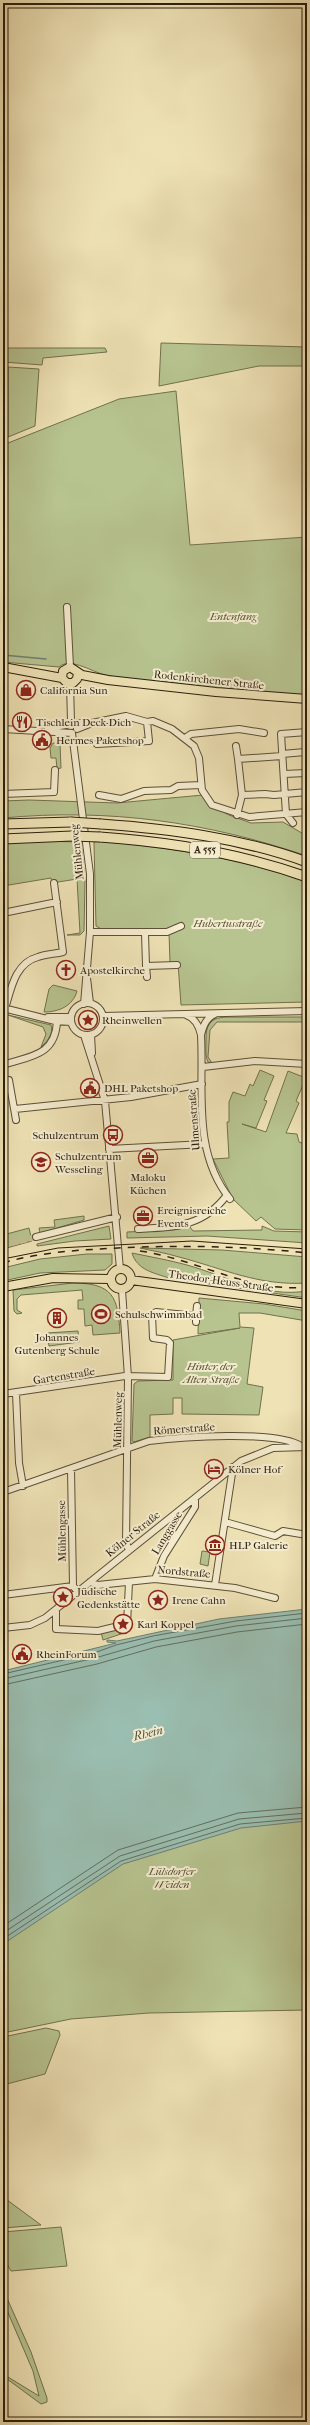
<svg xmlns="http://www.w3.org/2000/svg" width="310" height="2425" font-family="'IM FELL French Canon',serif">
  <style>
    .green { fill: #b7c490; stroke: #71714e }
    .water { fill: #9abeb1; stroke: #6e7e6f }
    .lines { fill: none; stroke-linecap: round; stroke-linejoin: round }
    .shore { stroke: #626e5e; stroke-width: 1 }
    .stream { stroke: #6e7e6f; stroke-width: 1.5 }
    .minor-tunnel { stroke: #c8bc94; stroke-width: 6; stroke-dasharray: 6 3; stroke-linecap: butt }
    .minor-casing { stroke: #5c4f36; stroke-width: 8 }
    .major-casing { stroke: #2b1e0b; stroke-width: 10 }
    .highway-casing { stroke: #2b1e0b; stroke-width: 11 }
    .minor { stroke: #f5edd0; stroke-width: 6 }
    .major { stroke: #efe3b6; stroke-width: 8 }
    .highway { stroke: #efe3b6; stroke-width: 9 }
    .tram { stroke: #2b1e0b; stroke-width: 1 }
    .rail { stroke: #2b1e0b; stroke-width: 1.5; stroke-dasharray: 7 7; stroke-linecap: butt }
    .highway-bridge-casing { stroke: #2b1e0b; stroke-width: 11; stroke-linecap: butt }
    .highway-bridge { stroke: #efe3b6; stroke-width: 9 }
    .labels { text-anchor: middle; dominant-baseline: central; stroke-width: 4; stroke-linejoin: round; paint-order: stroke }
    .shield { fill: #f5edd0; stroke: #685c46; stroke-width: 1 }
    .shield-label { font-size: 10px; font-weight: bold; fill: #2b1e0b }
    .park-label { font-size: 11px; font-style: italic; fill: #555033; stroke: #f5edd0 }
    .street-label { font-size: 11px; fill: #2b1e0b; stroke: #f5edd0 }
    .poi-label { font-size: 11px; fill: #2b1e0b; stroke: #f5edd0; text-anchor: start }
    .water-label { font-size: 12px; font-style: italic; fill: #4c4e3d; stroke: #f5edd0 }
  </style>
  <rect width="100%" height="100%" fill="#efe3b6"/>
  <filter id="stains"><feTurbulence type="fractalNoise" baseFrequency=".005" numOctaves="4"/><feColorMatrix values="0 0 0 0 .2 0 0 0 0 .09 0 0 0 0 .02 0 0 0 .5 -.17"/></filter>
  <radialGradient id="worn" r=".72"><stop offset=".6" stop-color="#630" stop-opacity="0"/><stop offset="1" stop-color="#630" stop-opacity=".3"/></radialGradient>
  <!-- green -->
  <path class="green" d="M161 343 307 347V366H259L159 386Z
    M3 348H105L107 352 43 358 42 365 3 362Z
    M8 367 39 369 35 426 8 437Z
    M176 391 190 545 307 537V696C242 693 174 687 110 676 94 674 71 656 59 667L3 662V445L119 399Z
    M53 743 60 744 61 768 57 769 56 758H51L50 748Z
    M203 795 210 805 229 815 251 823 283 822 307 836V856C207 822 109 808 3 818V801L29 800 117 803Z
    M40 841 81 842 85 881 84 931 80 935H67L80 933 77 879 52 883 51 878 3 886V843Z
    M101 841C172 848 240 858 307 882V1002L181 1005 178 963H170L169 933 103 930 96 926 94 842Z
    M53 985 77 991C73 1006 59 1012 44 1012L49 989Z
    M8 1015 51 1025C54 1033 47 1042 41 1047L46 1034 43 1027Z
    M245 1017H307V1022H217L210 1030 208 1057 212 1063 208 1062C205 1056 206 1047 206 1040 205 1012 224 1018 245 1017Z
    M260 1070 274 1076 264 1100 267 1101 256 1128 242 1124 266 1132 288 1071 306 1078 296 1101 299 1103 286 1133 297 1134 299 1142 307 1145V1230L275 1229 261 1217 256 1221 233 1199 213 1159 229 1158 227 1122H229V1102L233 1092 245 1096 250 1084 253 1086Z
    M84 1216V1220L40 1233 39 1228 55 1227 54 1220Z
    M109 1226 111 1239 75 1241 37 1246V1244Z
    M262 1226 274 1231 307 1232V1243L207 1236 127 1238V1232L173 1230 190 1227 193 1231 262 1230Z
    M29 1228 32 1241 3 1249V1235Z
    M140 1248 222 1250 307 1257V1283C258 1286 225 1269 179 1257 166 1253 153 1251 140 1248Z
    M132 1253C151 1257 169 1260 187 1265 226 1276 264 1298 307 1291V1298L169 1278C154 1273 137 1270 132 1253Z
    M87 1254H112V1264L105 1270 40 1273 3 1281V1268L40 1259Z
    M73 1283C113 1283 118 1297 120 1333L93 1335 92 1325 85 1326 84 1309H78V1300H83L82 1290 21 1295 17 1299V1310L22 1313 17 1314 14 1311 13 1290Z
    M199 1298 264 1304 307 1311V1321L260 1313H239L240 1327 254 1328 247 1384 263 1387 259 1415 182 1414V1398H173V1414L150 1415V1437L134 1442 132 1441 134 1384 138 1381 173 1380V1340L240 1328 198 1334Z
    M78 1331 79 1342 49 1346 47 1333Z
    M202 1551 210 1552 208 1566 200 1564Z
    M126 1625 127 1632 103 1640 101 1632Z
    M307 1718V2010L149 2013 71 2019 3 2033V1796Z
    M46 2028 59 2031 60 2035 45 2074 3 2085V2037Z
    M3 2197 41 2225 3 2228Z
    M61 2227 67 2266 11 2271 3 2257V2232Z
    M3 2293 6 2296 31 2352 47 2398V2402L41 2404 3 2376V2374L39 2396 33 2371 3 2301Z"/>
  <!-- water -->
  <path class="water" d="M307 1609V1821L241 1828 123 1864 3 1944V1671L116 1643 107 1642V1640L117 1641 219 1619Z"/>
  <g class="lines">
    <!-- shore -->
    <path class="shore" d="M3 1674 94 1653 116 1645 153 1636 236 1621 307 1613
      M3 1679 95 1658 154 1641 236 1626 307 1618
      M3 1685 97 1664 156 1647 237 1632 307 1624
      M3 1926 118 1850 238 1813 307 1807
      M3 1933 120 1856 239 1819 307 1813
      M3 1939 121 1861 240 1824 307 1818"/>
    <!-- stream -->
    <path class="stream" d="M3 655 46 659"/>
    <!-- minor-tunnel -->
    <path class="minor-tunnel" d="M3 1245 36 1237"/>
    <defs>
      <path id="minor" d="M67 607 70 667
        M70 684 71 721
        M76 723H90
        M48 728 66 725
        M3 729 72 733
        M77 729 92 723 126 716 147 722 153 721 172 729 194 746 199 758 202 790 212 805 249 817 307 812
        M72 733 90 874V932L84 1004
        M185 738 191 734 239 729 264 733
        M97 744 149 741 147 722
        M236 746 238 759
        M282 754 305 752
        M284 774 306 773
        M3 794 54 792 55 770
        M99 795 121 799 144 791 171 790 178 786 201 785
        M242 795 265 794 274 795 307 792
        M286 814 281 734 307 732
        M286 814 293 823
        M237 815 242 795 238 759 282 756
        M3 913 57 902
        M90 932H167L181 926
        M145 933 146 966 177 965
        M146 966 147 977
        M87 978 90 1003
        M71 1019a16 16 0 1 1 32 0a16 16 0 1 1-32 0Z
        M3 1008 55 1021 71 1022
        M5 1009C11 989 15 963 38 957 46 954 55 954 63 952L54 883
        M215 1014C206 1018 203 1026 201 1035 204 1090 192 1152 230 1199
        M186 1015C195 1018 199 1026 201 1035
        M103 1016 307 1011
        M48 1017H71
        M103 1022 122 1018
        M84 1035 105 1101 120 1269
        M91 1035 92 1053
        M3 1065C30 1056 55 1056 57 1022
        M203 1067 255 1061 307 1064
        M9 1080 16 1120
        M15 1109 131 1097 202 1084
        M109 1149 205 1144
        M138 1229C175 1227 203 1227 227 1195
        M36 1237 117 1217
        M122 1290 128 1377 126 1543 129 1550
        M196 1316 197 1306
        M16 1393 19 1463 23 1486
        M3 1394 125 1376 168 1377 170 1343 167 1340 153 1338 152 1314 156 1312 196 1316V1322
        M71 1469 73 1586 78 1592
        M3 1492 149 1441C180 1437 277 1430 301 1446
        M225 1522 275 1536 283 1531 307 1535
        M155 1579 164 1556 195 1507V1498
        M90 1582 98 1585 155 1579 235 1588 275 1598
        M215 1585 233 1467
        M3 1595 73 1586
        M56 1610V1629L98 1631 127 1624
        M127 1625 129 1582
        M3 1628 30 1625 45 1618 241 1461 273 1448 307 1447"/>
      <path id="major" d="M3 667 62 678
        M78 673 77 679 73 683H67L62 678 63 671 70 667 82 675 108 680 216 692 307 699
        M111 1279a10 10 0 1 1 20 0a10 10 0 1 1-20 0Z
        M131 1280 307 1304
        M3 1287 53 1278 110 1279"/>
      <path id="highway" d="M3 824 71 822
        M101 824C171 829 241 838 307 862
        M100 837C171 842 240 853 307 877
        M3 839 72 836"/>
    </defs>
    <!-- minor casing -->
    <use href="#minor" class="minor-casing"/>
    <!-- major casing -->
    <use href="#major" class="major-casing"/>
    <!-- highway casing -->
    <use href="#highway" class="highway-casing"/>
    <!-- minor -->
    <use href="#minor" class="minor"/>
    <!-- major -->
    <use href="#major" class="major"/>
    <!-- highway -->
    <use href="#highway" class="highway"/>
    <!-- tram -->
    <path class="tram" d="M3 1259 58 1248 192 1241 307 1249"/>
    <!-- rail -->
    <path class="rail" d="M140 1251C198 1259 248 1293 307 1287
      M3 1263C40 1252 79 1250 118 1248 181 1245 244 1246 307 1253"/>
    <defs>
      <path id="highway-bridge" d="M71 822 101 824
        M72 836 100 837"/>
    </defs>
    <!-- highway-bridge casing -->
    <use href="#highway-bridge" class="highway-bridge-casing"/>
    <!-- highway-bridge -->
    <use href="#highway-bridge" class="highway-bridge"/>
  </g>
  <!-- icons -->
  <defs>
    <symbol id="shop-ring" viewBox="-11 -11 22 22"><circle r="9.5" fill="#f5edd0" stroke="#8f2418" stroke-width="1.5"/><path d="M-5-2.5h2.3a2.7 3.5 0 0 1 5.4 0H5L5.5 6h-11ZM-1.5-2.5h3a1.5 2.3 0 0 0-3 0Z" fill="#8f2418"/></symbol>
    <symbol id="restaurant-ring" viewBox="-11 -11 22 22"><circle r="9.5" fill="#f5edd0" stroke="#8f2418" stroke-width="1.5"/><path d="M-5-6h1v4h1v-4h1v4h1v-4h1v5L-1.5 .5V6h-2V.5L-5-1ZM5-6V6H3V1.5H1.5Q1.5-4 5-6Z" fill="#8f2418"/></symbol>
    <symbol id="civic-ring" viewBox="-11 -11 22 22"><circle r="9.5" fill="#f5edd0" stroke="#8f2418" stroke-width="1.5"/><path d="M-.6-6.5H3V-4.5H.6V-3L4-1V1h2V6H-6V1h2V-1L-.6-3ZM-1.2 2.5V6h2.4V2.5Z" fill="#8f2418"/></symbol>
    <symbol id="church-ring" viewBox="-11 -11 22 22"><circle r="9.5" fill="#f5edd0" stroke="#8f2418" stroke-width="1.5"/><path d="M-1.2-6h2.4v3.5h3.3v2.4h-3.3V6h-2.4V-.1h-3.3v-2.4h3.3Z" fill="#8f2418"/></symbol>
    <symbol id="sight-ring" viewBox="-11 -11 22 22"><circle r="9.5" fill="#f5edd0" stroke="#8f2418" stroke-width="1.5"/><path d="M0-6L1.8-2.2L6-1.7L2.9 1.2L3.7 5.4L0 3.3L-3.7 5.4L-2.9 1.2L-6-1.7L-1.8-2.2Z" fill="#8f2418"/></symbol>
    <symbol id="bus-ring" viewBox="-11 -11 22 22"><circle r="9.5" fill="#f5edd0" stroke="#8f2418" stroke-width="1.5"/><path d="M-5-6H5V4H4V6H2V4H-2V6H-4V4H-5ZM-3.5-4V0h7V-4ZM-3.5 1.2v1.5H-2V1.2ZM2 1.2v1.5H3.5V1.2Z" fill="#8f2418"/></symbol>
    <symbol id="office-ring" viewBox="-11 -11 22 22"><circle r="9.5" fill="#f5edd0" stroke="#8f2418" stroke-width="1.5"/><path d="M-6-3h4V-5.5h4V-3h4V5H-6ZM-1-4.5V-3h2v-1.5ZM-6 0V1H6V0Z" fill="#8f2418"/></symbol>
    <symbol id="school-ring" viewBox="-11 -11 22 22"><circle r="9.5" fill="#f5edd0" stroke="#8f2418" stroke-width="1.5"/><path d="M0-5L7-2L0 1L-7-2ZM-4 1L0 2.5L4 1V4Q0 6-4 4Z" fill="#8f2418"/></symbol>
    <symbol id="stadium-ring" viewBox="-11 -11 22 22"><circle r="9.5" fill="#f5edd0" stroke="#8f2418" stroke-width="1.5"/><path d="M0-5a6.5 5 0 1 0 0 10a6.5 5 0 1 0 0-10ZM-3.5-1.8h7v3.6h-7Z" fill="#8f2418"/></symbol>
    <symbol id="building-ring" viewBox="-11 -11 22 22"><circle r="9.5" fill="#f5edd0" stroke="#8f2418" stroke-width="1.5"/><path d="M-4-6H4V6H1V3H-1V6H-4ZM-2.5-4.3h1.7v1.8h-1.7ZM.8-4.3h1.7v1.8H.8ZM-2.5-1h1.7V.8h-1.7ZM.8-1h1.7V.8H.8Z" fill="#8f2418"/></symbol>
    <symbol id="hotel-ring" viewBox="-11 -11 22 22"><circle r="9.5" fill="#f5edd0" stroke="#8f2418" stroke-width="1.5"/><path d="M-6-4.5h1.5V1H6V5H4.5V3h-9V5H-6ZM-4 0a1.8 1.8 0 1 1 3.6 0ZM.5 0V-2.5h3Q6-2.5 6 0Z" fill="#8f2418"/></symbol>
    <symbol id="museum-ring" viewBox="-11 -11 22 22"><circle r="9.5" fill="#f5edd0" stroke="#8f2418" stroke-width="1.5"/><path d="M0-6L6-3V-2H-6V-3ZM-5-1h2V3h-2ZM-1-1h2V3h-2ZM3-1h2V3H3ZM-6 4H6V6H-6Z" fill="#8f2418"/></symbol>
  </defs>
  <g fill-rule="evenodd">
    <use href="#shop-ring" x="15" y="679" width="22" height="22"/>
    <use href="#restaurant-ring" x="11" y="711" width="22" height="22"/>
    <use href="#civic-ring" x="31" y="729" width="22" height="22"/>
    <use href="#church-ring" x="55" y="959" width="22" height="22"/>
    <use href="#sight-ring" x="77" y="1009" width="22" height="22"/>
    <use href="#civic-ring" x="79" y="1077" width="22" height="22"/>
    <use href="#bus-ring" x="102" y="1124" width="22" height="22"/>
    <use href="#office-ring" x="137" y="1147" width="22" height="22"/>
    <use href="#school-ring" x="30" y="1151" width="22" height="22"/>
    <use href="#office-ring" x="132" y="1205" width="22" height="22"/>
    <use href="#stadium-ring" x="90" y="1303" width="22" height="22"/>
    <use href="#building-ring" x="46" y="1307" width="22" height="22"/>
    <use href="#hotel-ring" x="203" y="1458" width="22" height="22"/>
    <use href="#museum-ring" x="204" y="1534" width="22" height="22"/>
    <use href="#sight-ring" x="52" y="1586" width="22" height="22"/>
    <use href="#sight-ring" x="147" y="1589" width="22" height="22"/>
    <use href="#sight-ring" x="112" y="1613" width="22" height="22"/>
    <use href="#civic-ring" x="11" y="1643" width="22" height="22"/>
  </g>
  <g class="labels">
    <!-- shield labels -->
    <rect class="shield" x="190" y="842" width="30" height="16" rx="3"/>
    <g class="shield-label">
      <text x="205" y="850">A 555</text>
    </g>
    <!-- park labels -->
    <g class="park-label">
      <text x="233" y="616">Entenfang</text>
      <text x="228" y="923">Hubertusstraße</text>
      <text x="211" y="1366">Hinter der<tspan x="211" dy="13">Alten Straße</tspan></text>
      <text x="172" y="1871">Lülsdorfer<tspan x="172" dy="13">Weiden</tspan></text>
    </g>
    <!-- street labels -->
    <g class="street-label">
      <text transform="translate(209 680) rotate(6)">Rodenkirchener Straße</text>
      <text transform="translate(77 852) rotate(-96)">Mühlenweg</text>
      <text transform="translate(194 1120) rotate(-94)">Ulmenstraße</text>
      <text transform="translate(221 1281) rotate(8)">Theodor-Heuss-Straße</text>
      <text transform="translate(64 1376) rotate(-9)">Gartenstraße</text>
      <text transform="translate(118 1420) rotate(-89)">Mühlenweg</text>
      <text transform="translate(184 1429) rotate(-4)">Römerstraße</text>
      <text transform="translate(62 1531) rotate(-91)">Mühlengasse</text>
      <text transform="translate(167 1533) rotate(-59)">Langgasse</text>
      <text transform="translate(133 1534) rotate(-39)">Kölner Straße</text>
      <text transform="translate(184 1572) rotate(5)">Nordstraße</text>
    </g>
    <!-- poi labels -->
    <g class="poi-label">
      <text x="40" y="690">California Sun</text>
      <text x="36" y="722">Tischlein Deck Dich</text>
      <text x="56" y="740">Hermes Paketshop</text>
      <text x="80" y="970">Apostelkirche</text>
      <text x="102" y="1020">Rheinwellen</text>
      <text x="104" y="1088">DHL Paketshop</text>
      <text x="99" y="1135" text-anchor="end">Schulzentrum</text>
      <text x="55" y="1156">Schulzentrum<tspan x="55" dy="13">Wesseling</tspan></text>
      <text x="148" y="1177" text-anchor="middle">Maloku<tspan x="148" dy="13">Küchen</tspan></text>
      <text x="157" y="1210">Ereignisreiche<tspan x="157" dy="13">Events</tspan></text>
      <text x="115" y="1314">Schulschwimmbad</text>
      <text x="57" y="1337" text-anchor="middle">Johannes<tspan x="57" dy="13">Gutenberg Schule</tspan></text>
      <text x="228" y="1469">Kölner Hof</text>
      <text x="229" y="1545">HLP Galerie</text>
      <text x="77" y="1591">Jüdische<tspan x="77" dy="13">Gedenkstätte</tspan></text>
      <text x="172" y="1600">Irene Cahn</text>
      <text x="137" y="1624">Karl Koppel</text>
      <text x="36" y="1654">RheinForum</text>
    </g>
    <!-- water labels -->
    <g class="water-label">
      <text transform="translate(148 1733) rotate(-14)">Rhein</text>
    </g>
  </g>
  <!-- margin -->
  <rect width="310" height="2425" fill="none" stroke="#efe3b6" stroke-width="16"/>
  <rect x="4" y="4" width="302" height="2417" fill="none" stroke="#2b1e0b" stroke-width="2"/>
  <rect x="8" y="8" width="294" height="2409" fill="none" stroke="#2b1e0b"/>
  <rect width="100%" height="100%" filter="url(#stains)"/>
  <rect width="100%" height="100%" fill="url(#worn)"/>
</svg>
